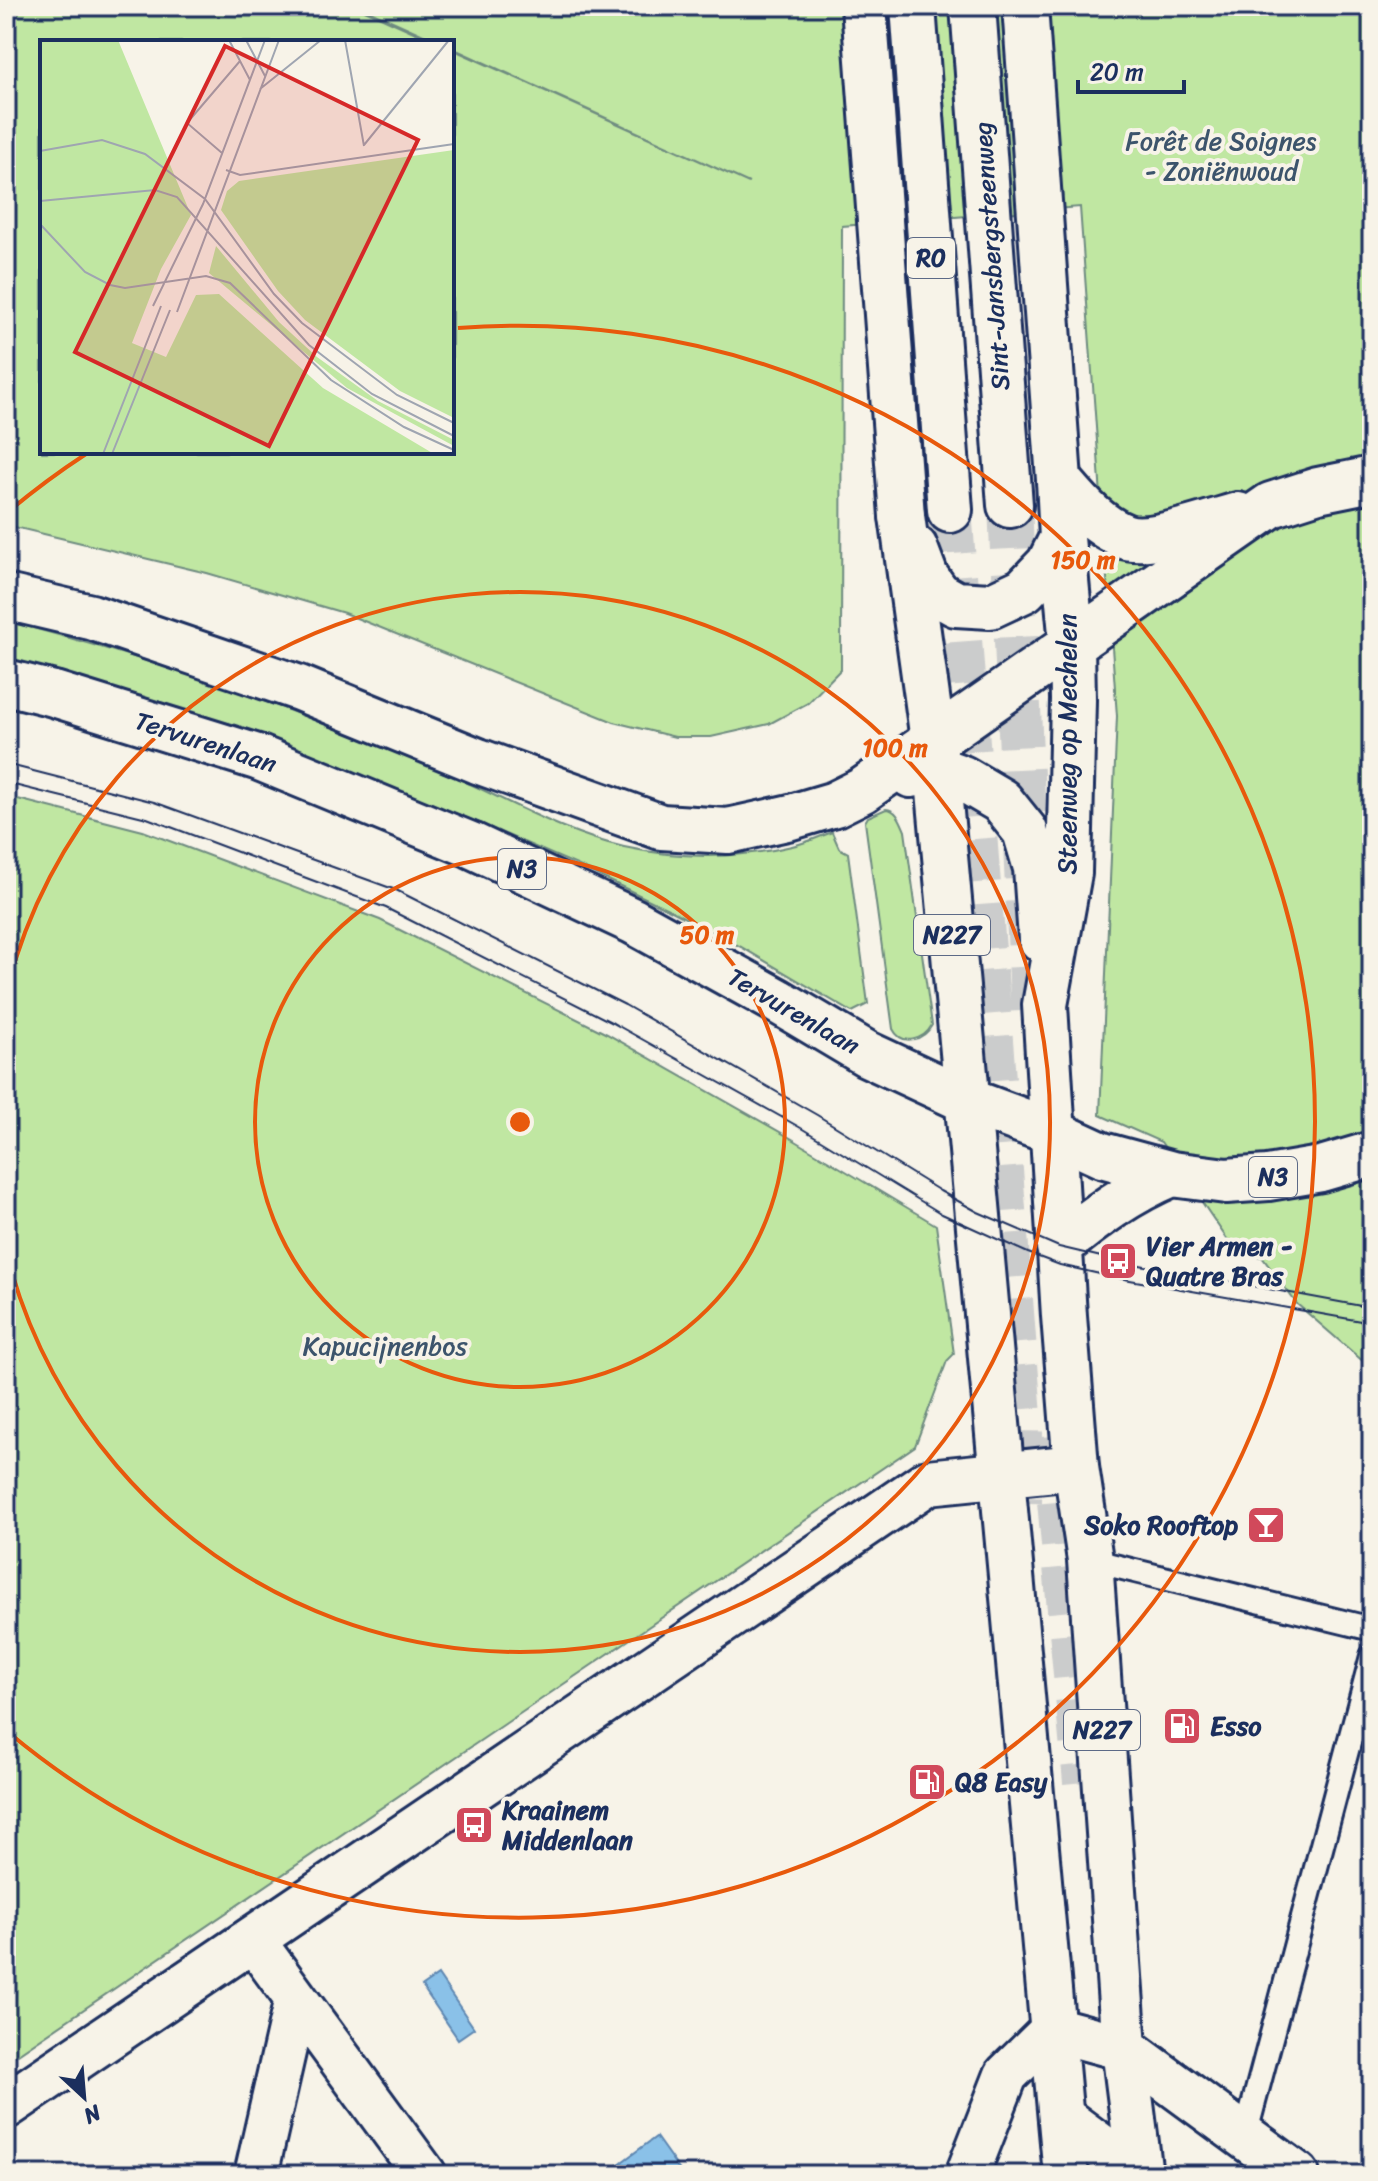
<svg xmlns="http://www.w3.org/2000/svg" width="1378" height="2181" font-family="Sriracha,sans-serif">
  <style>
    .green { fill: #c0e7a2; stroke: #6e8b80; stroke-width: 2 }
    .water { fill: #8ac1e8; stroke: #5e87b1; stroke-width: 2 }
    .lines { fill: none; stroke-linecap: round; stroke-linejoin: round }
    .trunk-tunnel { stroke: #cbcccc; stroke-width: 44; stroke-dasharray: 44 22; stroke-linecap: butt }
    .service-casing { stroke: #1b2f5e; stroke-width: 28 }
    .minor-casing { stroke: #1b2f5e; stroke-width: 48 }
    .tertiary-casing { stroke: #1b2f5e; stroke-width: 50 }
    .primary-casing { stroke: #1b2f5e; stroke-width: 50 }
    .trunk-casing { stroke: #1b2f5e; stroke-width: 50 }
    .service { stroke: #f7f3e8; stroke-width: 22 }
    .minor { stroke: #f7f3e8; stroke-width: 42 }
    .tertiary { stroke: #f7f3e8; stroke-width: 44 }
    .primary { stroke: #f7f3e8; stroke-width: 44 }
    .trunk { stroke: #f7f3e8; stroke-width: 44 }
    .tram { stroke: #1b2f5e; stroke-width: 2 }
    .ring { fill: none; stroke: #e8590c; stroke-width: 4 }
    .labels { text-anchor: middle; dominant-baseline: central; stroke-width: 8; stroke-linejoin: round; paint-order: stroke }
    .shield { fill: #f7f3e8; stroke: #5d6a87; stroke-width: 2 }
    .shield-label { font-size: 24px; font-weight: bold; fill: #1b2f5e }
    .park-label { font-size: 26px; fill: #3c546c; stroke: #f7f3e8 }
    .street-label { font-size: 26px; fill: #1b2f5e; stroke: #f7f3e8 }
    .poi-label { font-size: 26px; font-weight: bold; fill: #1b2f5e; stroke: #f7f3e8; text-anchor: start }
    .inset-road { fill: none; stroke: #9fa5b1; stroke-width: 2 }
    .view { fill: #d62828; fill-opacity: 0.15; stroke: #d62828; stroke-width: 4 }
    .inset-edge { fill: none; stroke: #1b2f5e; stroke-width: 4 }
    .centre { fill: #e8590c; stroke: #f7f3e8; stroke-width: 4 }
    .ring-label { font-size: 24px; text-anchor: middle; font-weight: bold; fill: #e8590c; stroke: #f7f3e8; stroke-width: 8; stroke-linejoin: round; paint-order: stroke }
  </style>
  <rect width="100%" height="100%" fill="#f7f3e8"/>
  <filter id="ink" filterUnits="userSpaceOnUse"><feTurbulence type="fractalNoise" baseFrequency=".0125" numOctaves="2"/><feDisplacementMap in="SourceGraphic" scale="16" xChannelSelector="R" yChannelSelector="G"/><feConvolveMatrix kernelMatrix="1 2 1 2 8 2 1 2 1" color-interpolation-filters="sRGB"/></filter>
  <g filter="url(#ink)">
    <!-- green -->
    <path class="green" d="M6 6H356L436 42H42V452H452V49L749 183 452 48V42H439L359 6H1372V1369L1297 1304 1262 1257 1236 1252 1161 1142 1100 1115 1117 716 1080 207 842 226 841 669 808 703 769 724 711 737H675L614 722 344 613 207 573 6 525Z
      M6 621C113 648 219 683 322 723 371 742 420 762 468 783 518 806 570 835 624 847 678 859 739 859 792 846 806 843 819 837 832 832L839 848 848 853 868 1004 852 1012 741 947 670 910 579 866 482 824 288 746 190 713 6 659Z
      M6 796 143 831 380 920 607 1034 794 1140 936 1225 954 1354 947 1361 915 1446 6 2062Z
      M886 809C897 809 901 822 905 831L932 1025C924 1040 902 1047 893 1029L865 822 868 817Z"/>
    <!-- water -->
    <path class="water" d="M438 1975 474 2028 458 2039 422 1986Z
      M656 2137 683 2175H620L615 2167Z"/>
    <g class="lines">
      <!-- trunk-tunnel -->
      <path class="trunk-tunnel" d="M1010 505 1033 1024
        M950 510 1021 1429 1020 1503
        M1053 1436 1085 1782"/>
      <defs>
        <path id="service" d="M1090 1560 1372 1629
          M1245 2136 1372 1656"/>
        <path id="minor" d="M253 1940 425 2175
          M256 2175 296 1999
          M967 2175 1006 2075 1053 2029"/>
        <path id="tertiary" d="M1053 2029 1124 2048 1297 2175
          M6 2106 928 1482 1076 1467
          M1062 2118 1139 2175"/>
        <path id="primary" d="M1059 480 1062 538 1072 644 1073 700 1069 873 1045 1005 1064 1316 1076 1467 1090 1560 1124 2048 1140 2175
          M1059 480C1078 502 1096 525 1124 536 1149 546 1211 522 1238 515
          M902 516 937 769 1066 2175
          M915 548 926 577 938 594 956 604 990 606 1024 590 1049 564 1062 538
          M6 597 91 617 299 688 478 761 661 827 728 831 791 817 835 804 863 790 1271 505 1318 490 1372 479
          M6 682 54 694 257 757 471 845 633 921 778 1001 867 1054 966 1100 1052 1132 1102 1155 1172 1174 1226 1181 1268 1178 1321 1169 1372 1154
          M911 775 937 769 962 778 1001 801 1025 831 1036 868 1041 939
          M1059 1247C1095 1217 1129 1192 1172 1174"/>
        <path id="trunk" d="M864 6 902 516
          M913 6 950 510
          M973 6 1010 505
          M1025 6 1059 480"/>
      </defs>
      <!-- service casing -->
      <use href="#service" class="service-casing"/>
      <!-- minor casing -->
      <use href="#minor" class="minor-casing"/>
      <!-- tertiary casing -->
      <use href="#tertiary" class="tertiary-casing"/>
      <!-- primary casing -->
      <use href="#primary" class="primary-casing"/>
      <!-- trunk casing -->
      <use href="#trunk" class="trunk-casing"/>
      <!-- service -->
      <use href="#service" class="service"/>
      <!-- minor -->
      <use href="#minor" class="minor"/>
      <!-- tertiary -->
      <use href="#tertiary" class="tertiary"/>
      <!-- primary -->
      <use href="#primary" class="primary"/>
      <!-- trunk -->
      <use href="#trunk" class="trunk"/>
      <!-- tram -->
      <path class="tram" d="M6 764 154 802 396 890 625 1005 817 1115 940 1191 978 1212 1059 1247 1118 1261 1372 1308
        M6 783 147 818 386 908 613 1023 801 1128 942 1214 1028 1253 1060 1265 1113 1277 1372 1323"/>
    </g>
  </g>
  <!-- distance rings -->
  <g class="ring">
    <circle cx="520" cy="1122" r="265"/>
    <path d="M7 989A530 530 0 1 1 7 1255"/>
    <path d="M8 512A796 796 0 0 1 86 454M458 328A796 796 0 1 1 8 1732"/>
  </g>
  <!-- icons -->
  <defs>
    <symbol id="bus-square" viewBox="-11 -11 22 22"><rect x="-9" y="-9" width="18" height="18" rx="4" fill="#d1495b" stroke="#f7f3e8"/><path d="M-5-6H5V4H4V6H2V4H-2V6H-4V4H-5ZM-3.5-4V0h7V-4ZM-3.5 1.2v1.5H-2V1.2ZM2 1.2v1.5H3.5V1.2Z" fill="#fff"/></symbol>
    <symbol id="bar-square" viewBox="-11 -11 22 22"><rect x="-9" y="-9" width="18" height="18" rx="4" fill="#d1495b" stroke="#f7f3e8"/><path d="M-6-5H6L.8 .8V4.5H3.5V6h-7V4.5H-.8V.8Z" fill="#fff"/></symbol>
    <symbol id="fuel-square" viewBox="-11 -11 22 22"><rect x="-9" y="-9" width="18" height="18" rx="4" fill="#d1495b" stroke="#f7f3e8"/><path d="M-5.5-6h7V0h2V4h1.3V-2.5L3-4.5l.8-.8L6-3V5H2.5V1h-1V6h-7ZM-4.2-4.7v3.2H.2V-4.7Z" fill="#fff"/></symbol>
  </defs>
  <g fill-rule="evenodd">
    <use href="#bus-square" x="1096" y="1239" width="44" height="44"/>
    <use href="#bar-square" x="1244" y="1503" width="44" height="44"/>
    <use href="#fuel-square" x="1160" y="1704" width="44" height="44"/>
    <use href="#fuel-square" x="905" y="1760" width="44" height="44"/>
    <use href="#bus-square" x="452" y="1803" width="44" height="44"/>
  </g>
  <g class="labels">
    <!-- shield labels -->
    <g class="shield">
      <rect x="907" y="238" width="48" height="40" rx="6"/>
      <rect x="498" y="849" width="48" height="40" rx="6"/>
      <rect x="914" y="915" width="76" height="40" rx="6"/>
      <rect x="1249" y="1157" width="48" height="40" rx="6"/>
      <rect x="1064" y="1710" width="76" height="40" rx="6"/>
    </g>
    <g class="shield-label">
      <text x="931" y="258">R0</text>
      <text x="522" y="869">N3</text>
      <text x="952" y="935">N227</text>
      <text x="1273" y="1177">N3</text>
      <text x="1102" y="1730">N227</text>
    </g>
    <!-- park labels -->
    <g class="park-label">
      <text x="1221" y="141">Forêt de Soignes<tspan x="1221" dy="30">- Zoniënwoud</tspan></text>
      <text x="385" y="1346">Kapucijnenbos</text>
    </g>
    <!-- street labels -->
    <g class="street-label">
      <text transform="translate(991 256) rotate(-94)">Sint-Jansbergsteenweg</text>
      <text transform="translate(206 742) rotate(18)">Tervurenlaan</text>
      <text transform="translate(1067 744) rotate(-90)">Steenweg op Mechelen</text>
      <text transform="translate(794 1011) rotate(30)">Tervurenlaan</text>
    </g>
    <!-- poi labels -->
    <g class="poi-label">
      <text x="1146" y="1246">Vier Armen -<tspan x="1146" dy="30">Quatre Bras</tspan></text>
      <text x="1238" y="1525" text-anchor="end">Soko Rooftop</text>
      <text x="1210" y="1726">Esso</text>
      <text x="955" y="1782">Q8 Easy</text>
      <text x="502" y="1810">Kraainem<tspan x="502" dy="30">Middenlaan</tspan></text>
    </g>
  </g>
  <!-- overview -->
  <g transform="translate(40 40)">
    <rect width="414" height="414" fill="#f7f3e8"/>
    <path d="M0 0H78L151 175 121 229 92 303 126 317 156 255 179 254 283 348 394 414H0ZM414 110V378L360 351 265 280 238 251 181 170 187 151 199 141ZM176 206 239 282 277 317 338 361 414 400V406L307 348 169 233Z" fill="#c0e7a2"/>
    <path class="inset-road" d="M189 0 210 40M206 0 225 36M305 0 324 106M220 49 281 0M324 105 409 0M0 111 62 100 105 114 165 159 234 254 262 283 357 355 414 383M182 113 147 83 200 21M186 130 200 135 414 104M0 161 115 150 137 157 269 305 332 354 414 396M0 184 45 232 70 245 85 248 166 236 190 243 291 340 364 387 414 410M113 266 163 164 225 0M137 272 239 0M63 414 121 266M72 414 130 270"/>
    <path class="view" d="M185 6 378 100 229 406 35 312Z"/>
    <rect width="414" height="414" class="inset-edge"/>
  </g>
  <circle cx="520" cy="1122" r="12" class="centre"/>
  <g class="ring-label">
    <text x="1083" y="568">150 m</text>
    <text x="895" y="756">100 m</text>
    <text x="707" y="943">50 m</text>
  </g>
  <!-- margin -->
  <rect width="1378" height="2181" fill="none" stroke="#f7f3e8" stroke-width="32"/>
  <rect x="16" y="16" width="1346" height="2149" fill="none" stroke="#1b2f5e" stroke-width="3" filter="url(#ink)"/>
  <!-- north arrow -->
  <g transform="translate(84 2097) rotate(154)" stroke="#f7f3e8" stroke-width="6" paint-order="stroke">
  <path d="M0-6L14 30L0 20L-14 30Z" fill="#1b2f5e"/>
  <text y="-12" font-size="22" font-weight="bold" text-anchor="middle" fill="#1b2f5e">N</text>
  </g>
  <!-- scale -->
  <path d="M1078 80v12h106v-12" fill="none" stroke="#1b2f5e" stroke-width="4"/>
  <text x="1090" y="80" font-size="24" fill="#1b2f5e" stroke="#f7f3e8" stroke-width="6" paint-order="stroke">20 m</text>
</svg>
